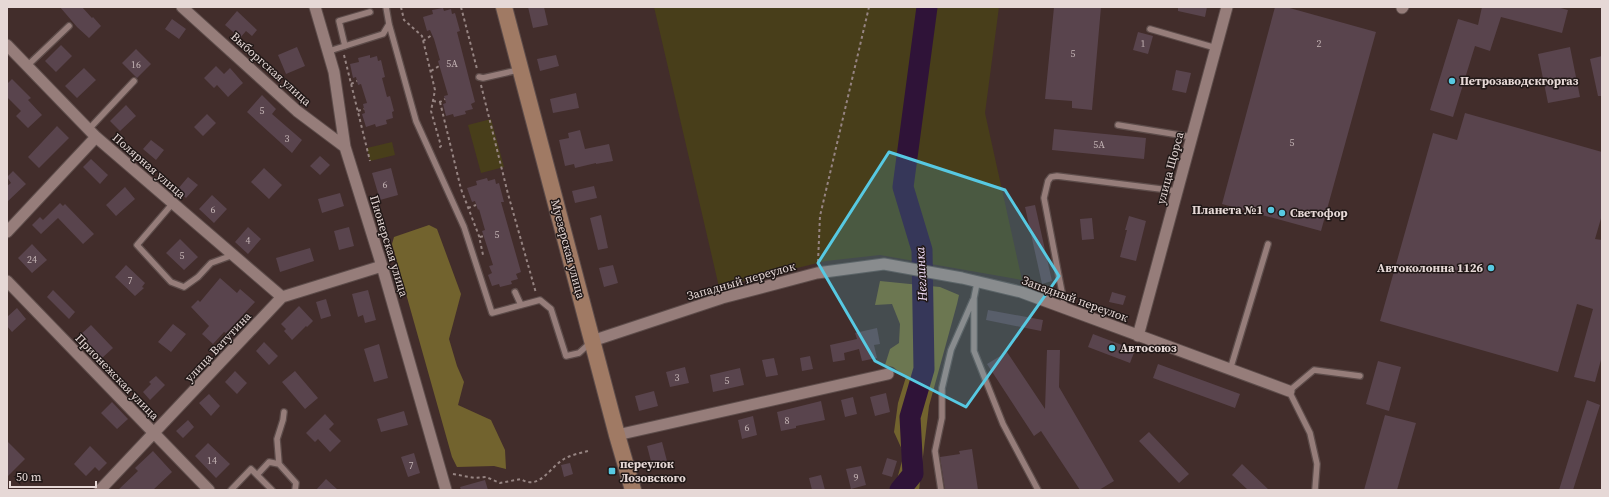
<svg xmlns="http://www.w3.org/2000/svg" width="1609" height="497" font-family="'Source Serif 4',serif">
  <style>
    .green { fill: #483e1a }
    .forest { fill: #72632e }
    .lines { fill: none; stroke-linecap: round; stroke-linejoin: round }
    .river { stroke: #2f1338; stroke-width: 21 }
    .building { fill: #59444d }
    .lane-casing { stroke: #5d4c4a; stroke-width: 8 }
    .street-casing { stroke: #5d4c4a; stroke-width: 13 }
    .secondary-casing { stroke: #5d4c4a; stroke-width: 18 }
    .path { stroke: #968482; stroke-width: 2; stroke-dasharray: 3 3; stroke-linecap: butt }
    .lane { stroke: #967d7a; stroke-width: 5.5 }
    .street { stroke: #967d7a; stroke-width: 11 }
    .secondary { stroke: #a07a64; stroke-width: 16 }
    .marked { fill: #57c9e2; fill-opacity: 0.2; stroke: #57c9e2; stroke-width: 3; stroke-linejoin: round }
    .poi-dot { fill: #57c9e2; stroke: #211817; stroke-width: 1.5 }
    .labels { text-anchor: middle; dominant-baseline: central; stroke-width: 3; stroke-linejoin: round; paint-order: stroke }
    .number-label { font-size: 10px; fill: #c3b3b4 }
    .street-label { font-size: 12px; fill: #e6d8d6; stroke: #211817 }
    .poi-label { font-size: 12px; font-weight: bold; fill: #e6d8d6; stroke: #211817; text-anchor: start }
    .water-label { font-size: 13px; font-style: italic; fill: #f0dcf7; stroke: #211817 }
  </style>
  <rect width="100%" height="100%" fill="#422d2b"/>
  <!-- green -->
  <path class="green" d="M654 7H999L985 113 1022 280 880 255 826 261 719 287Z
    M491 119 504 167 481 173 468 125Z
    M392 142 395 155 370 161 367 148Z"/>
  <!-- forest -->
  <path class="forest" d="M429 225 437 229 461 294 449 339 457 366 464 382 458 405 491 420 505 450 506 469 494 466 457 467 452 457 392 244 394 237Z
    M880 281 940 287 959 295 957 304 929 406 919 490H894L904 454 894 432 898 403 906 377 893 367 885 365 890 349 899 343 900 324 892 304 875 305Z"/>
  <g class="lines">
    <!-- river -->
    <path class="river" d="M900 490 913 474 910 417 924 369 922 250 903 187 927 7"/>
  </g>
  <!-- building -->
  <path class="building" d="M60 7H82L92 18 93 17 101 26 89 38 77 27Z
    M528 7H544L548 25 533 28Z
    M1054 7H1101L1092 110 1072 108V101L1045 99Z
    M1178 7H1207L1205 17 1178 11Z
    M1275 7H1286L1376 32 1321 231 1222 204Z
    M1482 7H1557L1568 10 1562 33 1501 17 1490 51 1475 46 1453 117 1430 110 1458 19 1478 25Z
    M443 8 444 11 451 9 452 14 455 13 460 31 457 32 475 102 471 104 473 109 465 111 466 114 454 117 453 114 446 116 443 104 446 103 444 96 448 95 438 61 440 60 434 39 430 30 427 31 423 17 433 14 432 10Z
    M237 11 257 30 252 36 246 31 240 38 225 25Z
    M172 19 186 29 179 39 165 29Z
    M1138 32 1153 36 1148 54 1133 50Z
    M61 45 72 56 56 72 45 61Z
    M297 47 305 66 286 74 278 55Z
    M1570 47 1580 97 1548 103 1538 54Z
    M136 49 151 64 137 78 122 63Z
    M370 55V58L377 56 378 61 381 60 385 77 382 78 387 97 390 96 394 111 392 112 393 118 386 120 387 124 376 127 375 124 366 127 362 114 365 113 363 104 367 103 361 84 358 85 356 77 353 78 350 64 359 62 358 58Z
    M556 55 559 66 540 71 537 59Z
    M1602 56V96H1598L1590 59Z
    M216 66 224 74 230 68 243 83 228 97 217 85 214 88 204 78Z
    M84 68 96 80 77 98 65 86Z
    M1176 70 1191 73 1186 93 1172 90Z
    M12 79 31 98 28 100 42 115 28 128 16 116 21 111 7 97V84Z
    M576 93 579 108 553 113 550 99Z
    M262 95 276 109 272 114 302 140 292 153 247 112Z
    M126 105 136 116 120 131 110 121Z
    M1465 113 1602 152V215L1595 239 1602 240V356L1595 382 1574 377 1593 309 1577 304 1558 372 1380 321 1433 133 1457 140Z
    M207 114 216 123 203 136 194 127Z
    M57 126 69 138 39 168 28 157Z
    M1054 129 1146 138 1144 159 1052 150Z
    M580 130 585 149 609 144 613 161 596 164V163L575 168 574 164 565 166 559 140 569 138 568 133Z
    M151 140 164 150 156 160 143 149Z
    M320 156 330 165 320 175 310 166Z
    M91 159 108 175 100 184 83 167Z
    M264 168 282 185 269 199 251 182Z
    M391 168 398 195 380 200 372 173Z
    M13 171 26 184 7 202V186L11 183 7 177Z
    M188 177 198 185 186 198 177 190Z
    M487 178 488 181 495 179 496 184 499 183 504 202H501L521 272 516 274 518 279 511 281 512 284 500 287 499 284 492 286 488 275 492 273 489 266 493 265 482 231 485 230 479 209 478 210 475 201 472 202 467 188 477 185 476 181Z
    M594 186 597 198 575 203 572 191Z
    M125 187 135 199 116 216 106 205Z
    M340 193 344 206 322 213 318 199Z
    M212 195 227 209 214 223 199 209Z
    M60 203 63 206 65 204 94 234 83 244 58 218 41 234 32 225 40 217 43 220Z
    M1035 205 1052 281 1042 284 1025 207Z
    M601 215 608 248 598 250 590 218Z
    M1129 216 1146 221 1136 261 1120 257 1127 230H1125Z
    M1092 218 1094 239 1082 240 1080 219Z
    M248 227 261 239 248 254 235 242Z
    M349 227 354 246 339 250 334 231Z
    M180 239 198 257 184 270 166 253Z
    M32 244 47 260 32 273 18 258Z
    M310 248 314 261 280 272 276 258Z
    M126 265 145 283 142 287 144 288 135 296 115 277Z
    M613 265 618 283 604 287 599 268Z
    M220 278 237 293 240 289 255 302 226 333 224 332 213 344 202 334 209 326 191 307 198 300 200 302Z
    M53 290 75 312 69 319 47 297Z
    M368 290 376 320 365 323 363 315 358 317 352 294Z
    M1112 292 1126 296 1123 305 1109 302Z
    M326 299 331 316 321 319 316 302Z
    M299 306 313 321 307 327 306 326 292 340 284 331 286 329 281 324Z
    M17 308 26 319 12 332 7 326V317Z
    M988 310 1043 320 1041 331 986 320Z
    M173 324 186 334 171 352 158 342Z
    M91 325 113 348 102 358 80 335Z
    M877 328 880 344 874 345 877 358 862 361 859 349 844 353 845 360 833 362 830 345 857 339 855 333Z
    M1093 334 1135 350 1130 363 1088 347Z
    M264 342 278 356 269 365 256 351Z
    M379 344 388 378 374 382 364 349Z
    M1047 350H1060L1059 387 1114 481 1099 490H1080L1041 431 1034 436 987 364 1007 352 1045 409Z
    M810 356 813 369 802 371 800 358Z
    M774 358 778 375 766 377 762 360Z
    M1378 361 1401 367 1389 411 1366 404Z
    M1158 364 1240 394 1235 408 1153 378Z
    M685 367 689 383 670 387 666 372Z
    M740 368 744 385 713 392 710 375Z
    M235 371 247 383 237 394 225 382Z
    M295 371 318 398 305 409 282 382Z
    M156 376 165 385 150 400 143 392 151 384 149 382Z
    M654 391 658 406 639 411 635 396Z
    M886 393 890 412 875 416 870 397Z
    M209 394 220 406 211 416 199 403Z
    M853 397 857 414 845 417 841 400Z
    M1587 400 1600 405 1573 490H1559Z
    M821 401 825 420 796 426V428L781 431 777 412Z
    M112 402 128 419 117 429 101 413Z
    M404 411 408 425 381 432 377 419Z
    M325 414 334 424 329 429 341 441 330 452 318 439 315 442 306 433Z
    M1385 415 1416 423 1397 490H1364Z
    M753 416 757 435 742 439 738 420Z
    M188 420 194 427 183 438 176 431Z
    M1149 432 1189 474 1179 483 1139 441Z
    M7 441 25 459 7 477Z
    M662 442 667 461 652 465 647 446Z
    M208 443 230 464 216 478 195 456Z
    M90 446 107 463 99 471 95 467 86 476 74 464Z
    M972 449 978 490H945L940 457 960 454 959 451Z
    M153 451 172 472 153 490H118L138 471 135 468Z
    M414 453 420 473 408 477 401 457Z
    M887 458 897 461 892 477 882 474Z
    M570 463 573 474 564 477 561 465Z
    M1242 464 1269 490H1248L1232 475Z
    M861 466 866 485 851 489 846 469Z
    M821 475 825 490H812L809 478Z
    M326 479 338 490H316Z
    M485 480 488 490H461L460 487Z"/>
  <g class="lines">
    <defs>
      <path id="lane" d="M386 7 389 24 416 121 464 227 492 313 540 300 551 309 566 356 579 353 590 343
        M1150 29 1216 48
        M345 46 339 21 370 12
        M329 51 383 34 389 24
        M28 65 69 26
        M479 77 483 78 518 70
        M1118 125 1192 137
        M89 129 134 81
        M173 203 137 245 171 282 184 287 198 277 211 263 233 255
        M977 283 974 298V351L1003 424 1038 490
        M515 292 521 305
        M1065 308 1044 198 1048 181 1051 177 1057 176 1177 191
        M1230 370 1268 244
        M279 464 277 439 283 420 284 412
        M257 475 269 462 279 464 296 483 295 490
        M231 490 251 469 272 490
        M941 490 935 451 942 418V388L951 350 973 300
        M1315 490 1317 464 1310 433 1289 391 1314 370 1360 376"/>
      <path id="street" d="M182 7 297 111 345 147
        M315 7 334 72 345 147 382 266 446 490
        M1402 8 1403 7
        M7 45 96 137 282 297
        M7 232 96 137
        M7 281 209 490
        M1138 336 1227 7
        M592 341 722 298 817 273 884 264 962 278 1021 292 1289 391
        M617 435 888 374
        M100 490 282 297 382 266"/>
      <path id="secondary" d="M504 7 617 435 633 490"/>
    </defs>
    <!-- lane casing -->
    <use href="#lane" class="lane-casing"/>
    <!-- street casing -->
    <use href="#street" class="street-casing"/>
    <!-- secondary casing -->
    <use href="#secondary" class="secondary-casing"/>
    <!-- path -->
    <path class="path" d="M401 7 404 20 422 36 435 90 431 111 441 146 438 149
      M461 7 477 69
      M423 41 432 35
      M344 55 370 161
      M431 71 439 66
      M351 84 357 81
      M481 85 508 194 536 293
      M433 101 440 102 445 99
      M440 102 461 189 479 236 483 255
      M358 111 364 109
      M468 208 476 205
      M480 237 484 236
      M818 262 820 216 869 7
      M453 474 475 478 486 477 500 483 521 479C539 491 550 467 564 459 571 455 580 453 588 451"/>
    <!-- lane -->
    <use href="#lane" class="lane"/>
    <!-- street -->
    <use href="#street" class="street"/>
    <!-- secondary -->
    <use href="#secondary" class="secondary"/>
  </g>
  <!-- marked area -->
  <path class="marked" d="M889 152 1005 190 1059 276 966 407 875 361 818 263Z"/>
  <!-- markers -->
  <g class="poi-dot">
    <circle cx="1452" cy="81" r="4"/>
    <circle cx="1271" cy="210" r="4"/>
    <circle cx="1282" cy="213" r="4"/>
    <circle cx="1491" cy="268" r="4"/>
    <circle cx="1112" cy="348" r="4"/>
    <rect x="608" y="467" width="8" height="8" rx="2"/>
  </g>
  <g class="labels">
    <!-- number labels -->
    <g class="number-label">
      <text x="1143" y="43">1</text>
      <text x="1319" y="43">2</text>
      <text x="1073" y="53">5</text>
      <text x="452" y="63">5А</text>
      <text x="136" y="64">16</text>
      <text x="262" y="110">5</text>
      <text x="287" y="138">3</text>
      <text x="1292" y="142">5</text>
      <text x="1099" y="144">5А</text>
      <text x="385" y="184">6</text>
      <text x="213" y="209">6</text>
      <text x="497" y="234">5</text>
      <text x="248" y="240">4</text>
      <text x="182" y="255">5</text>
      <text x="32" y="259">24</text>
      <text x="130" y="280">7</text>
      <text x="677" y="377">3</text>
      <text x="727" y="380">5</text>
      <text x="787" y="420">8</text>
      <text x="747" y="427">6</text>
      <text x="212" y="460">14</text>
      <text x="411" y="465">7</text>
      <text x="856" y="477">9</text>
    </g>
    <!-- street labels -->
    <g class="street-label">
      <text transform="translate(271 69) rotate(42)">Выборгская улица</text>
      <text transform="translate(149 166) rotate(41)">Полярная улица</text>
      <text transform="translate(1170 168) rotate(-75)">улица Щорса</text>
      <text transform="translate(389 246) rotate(73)">Пионерская улица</text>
      <text transform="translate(568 249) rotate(75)">Муезерская улица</text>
      <text transform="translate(741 281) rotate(-16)">Западный переулок</text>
      <text transform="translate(1075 299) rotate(20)">Западный переулок</text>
      <text transform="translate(218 347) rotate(-47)">улица Ватутина</text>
      <text transform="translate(117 377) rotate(46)">Прионежская улица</text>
    </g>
    <!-- poi labels -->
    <g class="poi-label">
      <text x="1460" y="81">Петрозаводскгоргаз</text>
      <text x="1263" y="210" text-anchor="end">Планета №1</text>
      <text x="1290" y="213">Светофор</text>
      <text x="1483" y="268" text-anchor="end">Автоколонна 1126</text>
      <text x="1120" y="348">Автосоюз</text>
      <text x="620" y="464">переулок<tspan x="620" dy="14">Лозовского</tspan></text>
    </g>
    <!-- water labels -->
    <g class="water-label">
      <text transform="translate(921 274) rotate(-93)">Неглинка</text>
    </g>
  </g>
  <!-- border -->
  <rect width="1609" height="497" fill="none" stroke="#e6d8d6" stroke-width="16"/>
  <!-- scale -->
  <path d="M10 481v6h86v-6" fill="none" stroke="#e6d8d6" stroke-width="2"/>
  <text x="16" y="481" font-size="12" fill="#e6d8d6" stroke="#211817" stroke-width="3" paint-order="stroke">50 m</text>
</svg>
